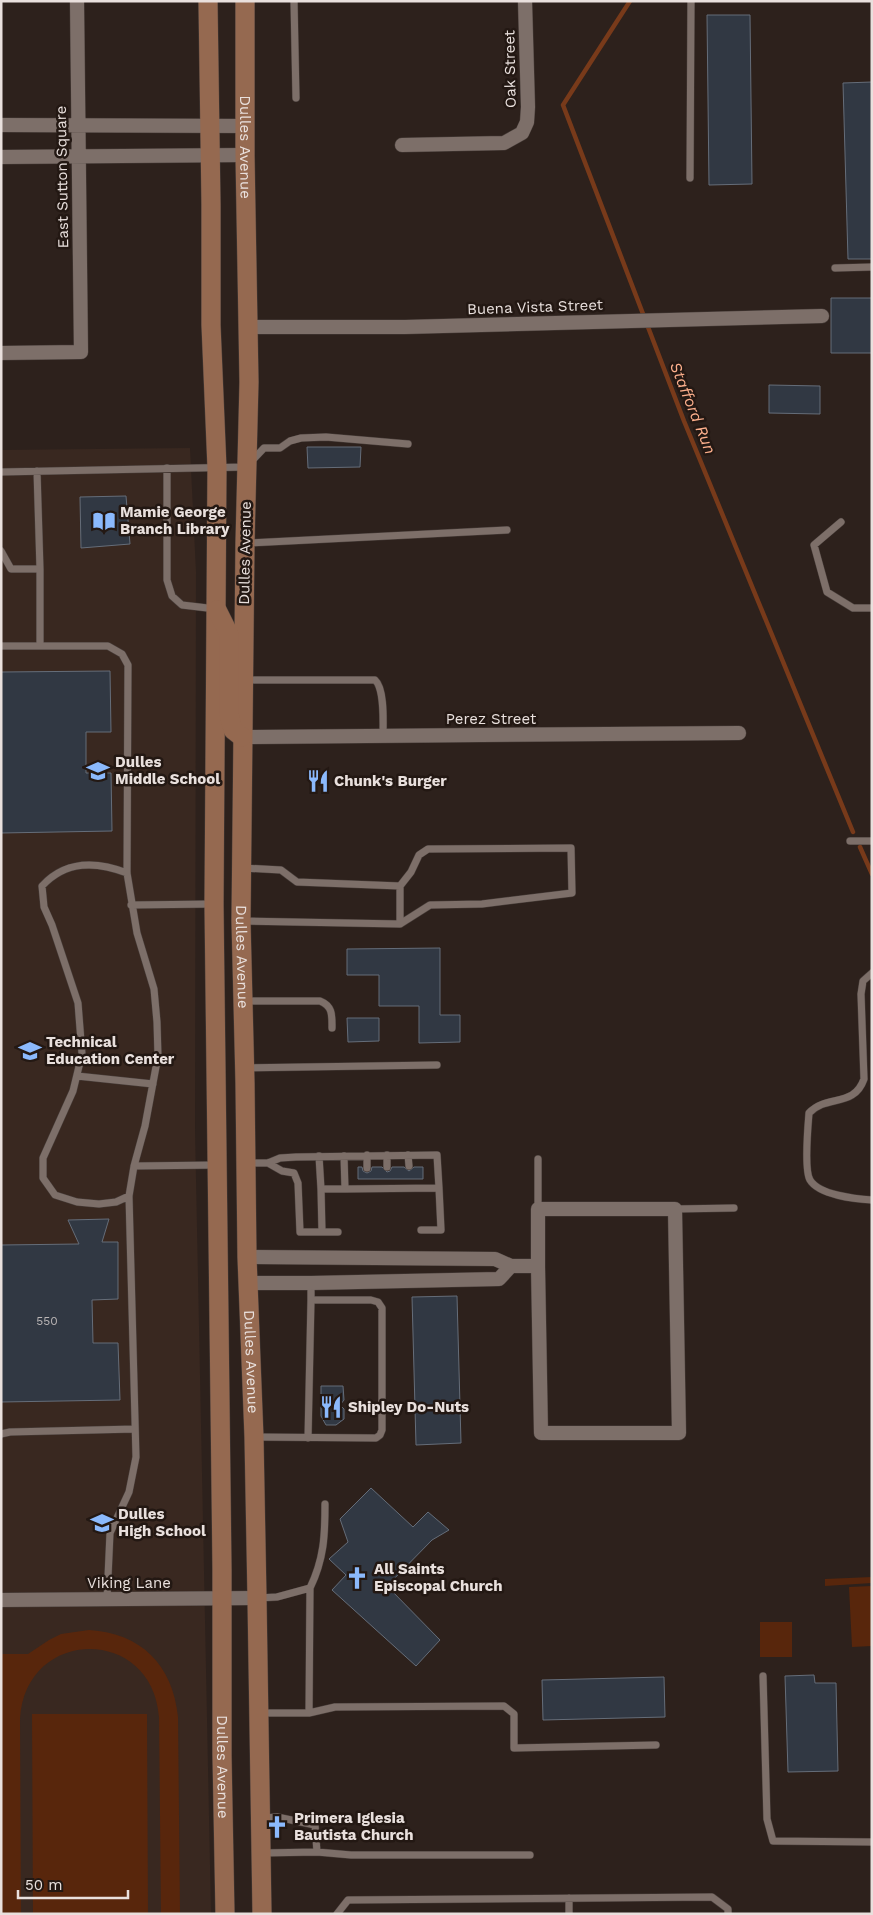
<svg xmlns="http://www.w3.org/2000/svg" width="873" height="1915" font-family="'Work Sans',sans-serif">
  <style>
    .built { fill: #392820 }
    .green { fill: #58260c }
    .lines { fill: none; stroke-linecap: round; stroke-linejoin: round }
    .stream { stroke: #783a1a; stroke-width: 4.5 }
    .building { fill: #313843; stroke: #656d79 }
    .service-casing { stroke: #483e3a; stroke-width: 8 }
    .minor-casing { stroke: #483e3a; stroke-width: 15 }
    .secondary-casing { stroke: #483e3a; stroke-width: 20 }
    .service { stroke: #7d6f69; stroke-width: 7 }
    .minor { stroke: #7d6f69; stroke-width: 14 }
    .secondary { stroke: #956950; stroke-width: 19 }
    .labels { text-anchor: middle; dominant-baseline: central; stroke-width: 5; stroke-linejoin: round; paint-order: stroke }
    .number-label { font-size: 12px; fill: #bbb6b6 }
    .street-label { font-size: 15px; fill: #e9e0dd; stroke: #231813 }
    .poi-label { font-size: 15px; font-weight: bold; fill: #e9e0dd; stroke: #231813; text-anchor: start }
    .water-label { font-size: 16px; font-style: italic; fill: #fcaf8c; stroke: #231813 }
  </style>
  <rect width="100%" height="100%" fill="#2d211c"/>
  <!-- built -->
  <path class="built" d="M190 448 196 572 195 1130 211 1914H1V450Z"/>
  <!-- green -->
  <path class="green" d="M872 1577V1583L825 1586V1579Z
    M872 1586V1646L852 1647 849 1587Z
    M760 1622H792V1657H760Z
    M89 1630C141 1633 173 1665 178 1717L180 1914H161L159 1717C152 1625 25 1627 20 1719L21 1914H1V1654H28L49 1640 61 1634Z
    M32 1714H147L148 1914H33Z"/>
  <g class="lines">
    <!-- stream -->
    <path class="stream" d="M630 1 563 105 684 421 853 832
      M860 847 872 874"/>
  </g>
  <!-- building -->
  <path class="building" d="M707 15H750L752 184 709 185Z
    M872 82V259H848L843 83Z
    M831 298H872V353H831Z
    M769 385 820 386V414L769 413Z
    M307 447H361L360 467 308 468Z
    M126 496 130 544 81 548 80 497Z
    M110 671 111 732H86V773H111L112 831 1 833V672Z
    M440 948V1015H460V1042L419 1043V1006H379V975H347V949Z
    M347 1018H379V1041L348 1042Z
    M358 1167H362L363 1171 367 1173 371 1171 372 1167H382L387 1172 390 1171 392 1167H404L409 1171 414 1167H423V1179H358Z
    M109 1219 102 1242H118V1299L92 1300 93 1343H118L120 1400 1 1402V1245L79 1244 68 1220Z
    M457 1296 461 1443 416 1445 412 1297Z
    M321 1386H343L344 1400 340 1405 344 1409V1419L336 1425H326L321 1416Z
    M371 1488 413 1527 428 1512 449 1530 432 1540 387 1586 440 1640 416 1666 332 1590 346 1575 329 1559 348 1542 340 1519Z
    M814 1675 815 1683H836L838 1771 788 1772 785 1676Z
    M664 1677 665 1717 543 1720 542 1680Z"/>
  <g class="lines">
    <defs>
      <path id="service" d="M294 1 296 98
        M690 178 691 1
        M835 268 872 267
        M167 468V580L172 596 182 605 216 609
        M37 471 40 569V646
        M1 472 246 467 264 448H280L290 441 301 438 326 437 408 444
        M841 522 814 545 827 592 853 608H872
        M247 543 507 530
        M1 551 11 569H40
        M1 646H108L122 654 128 665 127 873 137 933 154 989 157 1022 158 1056 145 1126 134 1166 217 1165
        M243 680H375C385 689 383 723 383 736
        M850 841H872
        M242 868 281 870 297 882 400 886V924
        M127 873C96 861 66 860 42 886L44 907 52 925 78 1003 82 1054 73 1091 43 1158V1178L55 1195 77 1202 99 1204 116 1202 129 1196
        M131 905 213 904
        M241 921 400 924 430 905 482 904 572 893 571 848 428 849 419 855 411 872 400 886
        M872 973 863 981 861 994 864 1079C854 1108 827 1094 809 1113 808 1125 804 1170 810 1180 819 1195 855 1199 872 1200
        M243 1001H320C333 1006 332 1016 332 1028
        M245 1068 437 1065
        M77 1076 153 1084
        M367 1155V1168
        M387 1155V1167
        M408 1155 409 1166
        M319 1156 321 1189H345
        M538 1159V1209
        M246 1163H268L280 1158 296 1157 437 1155 439 1188 345 1189 344 1156
        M268 1163 282 1171 294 1173 298 1183 300 1232H338
        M321 1189 322 1232
        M675 1209 734 1208
        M421 1230H441L439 1188
        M1 1434 10 1432 135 1429
        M254 1437 376 1438 380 1435 382 1430V1308L378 1302 371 1300H311V1283
        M308 1438 311 1300
        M258 1598 277 1597 310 1588
        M107 1599 110 1533 129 1492 136 1457 129 1196 134 1166
        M763 1676 767 1819 773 1841 872 1842
        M260 1713H309L335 1707 504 1706 514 1714V1748L656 1745
        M309 1713 310 1588C324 1559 325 1536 325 1504
        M317 1852 351 1855H530
        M262 1853 317 1852 315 1825 277 1817 263 1818
        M569 1898V1914
        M337 1914 348 1900 712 1897 728 1909V1914"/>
      <path id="minor" d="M1 125 245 126
        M402 145 504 143 522 133 527 122 528 107 525 1
        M1 157 245 155
        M248 327H405L822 316
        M1 353 81 352 77 1
        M243 737 739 733
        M247 1257 495 1259 511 1266 499 1279 311 1283H247
        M511 1266H538V1209H675L679 1433H541L538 1266
        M1 1600 257 1598"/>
      <g id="secondary">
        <path id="s1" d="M208 1 211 205V325L217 468 214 904 222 1569V1755L225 1914"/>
        <path id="s2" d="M245 1V155L249 382 245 543 241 921 245 1083 247 1257 254 1437 257 1598 262 1914"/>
        <path d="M217 610 229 634V714L233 730 242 737"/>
      </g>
    </defs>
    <!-- service casing -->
    <use href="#service" class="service-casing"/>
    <!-- minor casing -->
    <use href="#minor" class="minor-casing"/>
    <!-- secondary casing -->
    <use href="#secondary" class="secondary-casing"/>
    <!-- service -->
    <use href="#service" class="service"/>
    <!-- minor -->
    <use href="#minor" class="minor"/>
    <!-- secondary -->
    <use href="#secondary" class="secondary"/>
  </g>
  <!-- icons -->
  <defs>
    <symbol id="library-bare" viewBox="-9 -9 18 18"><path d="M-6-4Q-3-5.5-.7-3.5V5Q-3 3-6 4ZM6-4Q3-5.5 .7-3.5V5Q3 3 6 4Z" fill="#8bb9fc" stroke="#231813" stroke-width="2.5" paint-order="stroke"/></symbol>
    <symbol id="school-bare" viewBox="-9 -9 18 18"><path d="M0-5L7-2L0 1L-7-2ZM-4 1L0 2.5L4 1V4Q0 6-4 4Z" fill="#8bb9fc" stroke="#231813" stroke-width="2.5" paint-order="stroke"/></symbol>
    <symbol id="restaurant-bare" viewBox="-9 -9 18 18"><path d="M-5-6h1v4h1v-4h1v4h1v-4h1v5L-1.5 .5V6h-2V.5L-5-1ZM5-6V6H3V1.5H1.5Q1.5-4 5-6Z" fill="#8bb9fc" stroke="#231813" stroke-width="2.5" paint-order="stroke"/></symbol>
    <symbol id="church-bare" viewBox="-9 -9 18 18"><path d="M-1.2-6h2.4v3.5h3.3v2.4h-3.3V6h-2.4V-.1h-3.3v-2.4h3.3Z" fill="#8bb9fc" stroke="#231813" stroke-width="2.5" paint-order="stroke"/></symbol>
  </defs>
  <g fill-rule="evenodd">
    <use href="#library-bare" x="88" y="505" width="32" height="32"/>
    <use href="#school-bare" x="82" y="755" width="32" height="32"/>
    <use href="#restaurant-bare" x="302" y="765" width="32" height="32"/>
    <use href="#school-bare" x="14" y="1035" width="32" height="32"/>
    <use href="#restaurant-bare" x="315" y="1391" width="32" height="32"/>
    <use href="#school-bare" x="86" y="1507" width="32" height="32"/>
    <use href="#church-bare" x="341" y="1562" width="32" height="32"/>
    <use href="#church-bare" x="261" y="1811" width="32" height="32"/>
  </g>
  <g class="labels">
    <!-- number labels -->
    <g class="number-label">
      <text x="47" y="1321">550</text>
    </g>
    <!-- street labels -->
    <g class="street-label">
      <text transform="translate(510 69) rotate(-91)">Oak Street</text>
      <text stroke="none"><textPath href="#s2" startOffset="146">Dulles Avenue</textPath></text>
      <text transform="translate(62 177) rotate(-91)">East Sutton Square</text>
      <text transform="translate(535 307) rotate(-2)">Buena Vista Street</text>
      <text transform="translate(245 553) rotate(-89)">Dulles Avenue</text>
      <text x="491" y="719">Perez Street</text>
      <text stroke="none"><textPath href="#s2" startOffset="956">Dulles Avenue</textPath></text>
      <text stroke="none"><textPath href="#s2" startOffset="1361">Dulles Avenue</textPath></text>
      <text x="129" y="1583">Viking Lane</text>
      <text stroke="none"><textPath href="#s1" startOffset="1766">Dulles Avenue</textPath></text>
    </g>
    <!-- poi labels -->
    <g class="poi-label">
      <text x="120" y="512">Mamie George<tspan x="120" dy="17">Branch Library</tspan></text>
      <text x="115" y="762">Dulles<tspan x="115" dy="17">Middle School</tspan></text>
      <text x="334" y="781">Chunk's Burger</text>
      <text x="46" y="1042">Technical<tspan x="46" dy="17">Education Center</tspan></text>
      <text x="348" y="1407">Shipley Do-Nuts</text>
      <text x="118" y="1514">Dulles<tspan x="118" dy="17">High School</tspan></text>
      <text x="374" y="1569">All Saints<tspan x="374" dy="17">Episcopal Church</tspan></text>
      <text x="294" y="1818">Primera Iglesia<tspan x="294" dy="17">Bautista Church</tspan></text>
    </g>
    <!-- water labels -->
    <g class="water-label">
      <text transform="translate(693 408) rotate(68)">Stafford Run</text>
    </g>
  </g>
  <!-- border -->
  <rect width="873" height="1915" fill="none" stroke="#e9e0dd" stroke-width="5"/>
  <!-- scale -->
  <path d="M18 1890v8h110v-8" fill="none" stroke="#e9e0dd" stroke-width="2.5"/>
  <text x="25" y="1890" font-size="15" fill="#e9e0dd" stroke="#231813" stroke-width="4" paint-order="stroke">50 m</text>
</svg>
